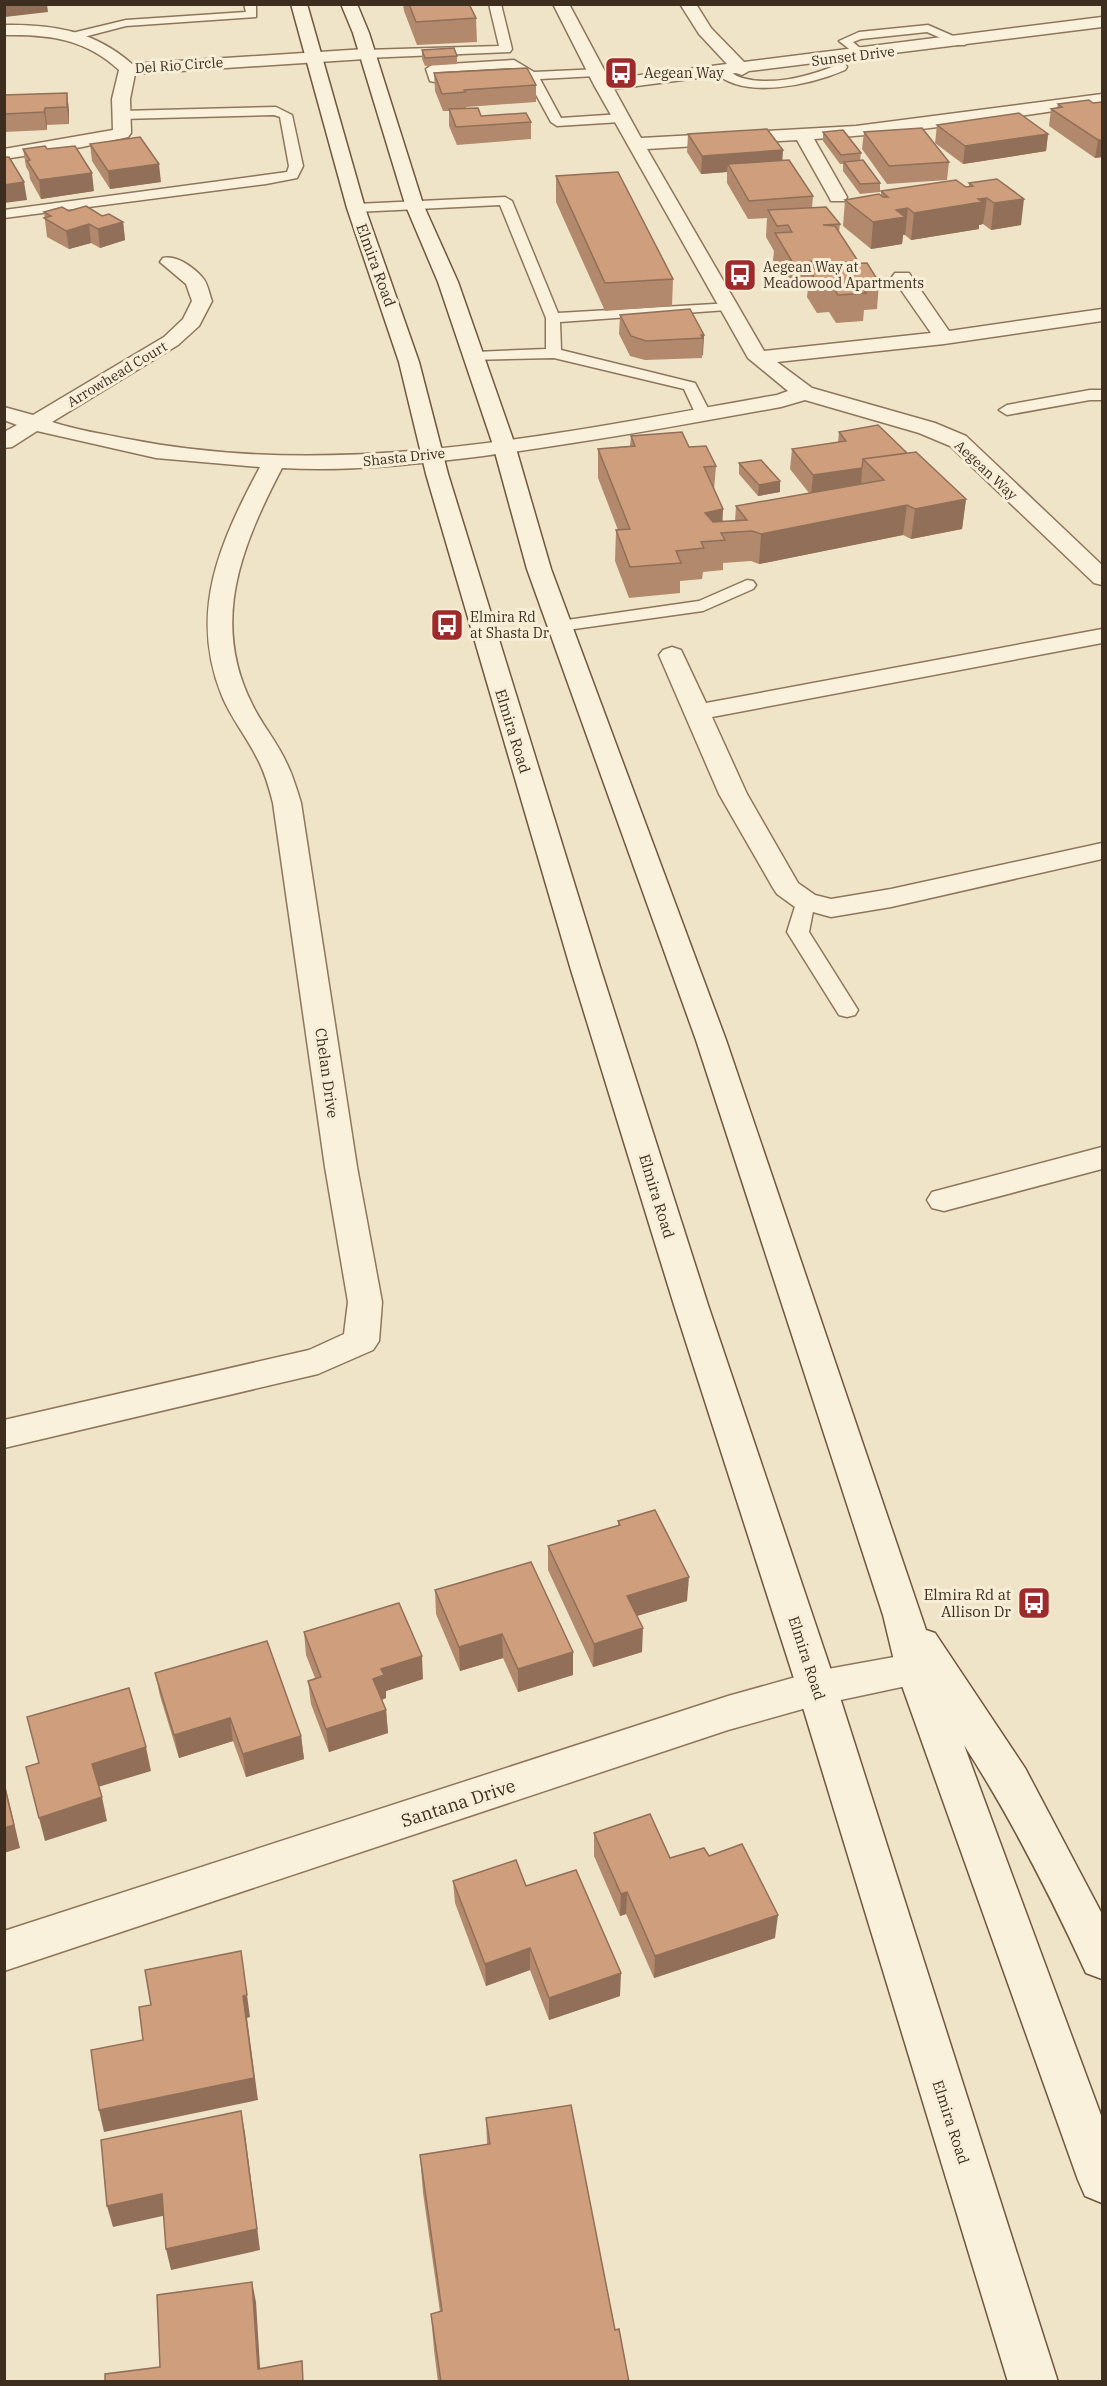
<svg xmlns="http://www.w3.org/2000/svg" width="1107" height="2386" font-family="'IBM Plex Serif',serif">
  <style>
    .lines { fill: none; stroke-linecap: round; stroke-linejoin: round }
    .lane-casing { stroke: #8d765c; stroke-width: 3 }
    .street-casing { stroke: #8d765c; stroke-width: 3 }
    .secondary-casing { stroke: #6f573f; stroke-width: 3 }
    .lane { fill: #faf1dc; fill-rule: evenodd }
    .street { fill: #faf1dc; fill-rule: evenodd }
    .secondary { fill: #faf1dc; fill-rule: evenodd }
    .wall { fill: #b2896c }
    .shaded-wall { fill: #916f58 }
    .building { fill: #cf9f7d; stroke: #916f58; stroke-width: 1.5 }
    .labels { text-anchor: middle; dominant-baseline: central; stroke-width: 6; stroke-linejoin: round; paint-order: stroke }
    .far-street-label { font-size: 14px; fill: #3d2e20; stroke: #f7eed8 }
    .far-poi-label { font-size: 14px; fill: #3d2e20; stroke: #f7eed8; text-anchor: start }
    .street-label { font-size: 15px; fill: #3d2e20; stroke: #f7eed8 }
    .poi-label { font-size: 15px; fill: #3d2e20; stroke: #f7eed8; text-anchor: end }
    .near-street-label { font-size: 18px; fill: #3d2e20; stroke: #f7eed8 }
  </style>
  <rect width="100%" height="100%" fill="#f0e4c8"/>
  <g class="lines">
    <defs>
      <path id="lane" d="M244 4H256V17L126 26 76 39 70 35 72 33 126 20 246 12Z
        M489 4H501L512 49 510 52 365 58 359 54 365 50 499 46Z
        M928 25 967 42 965 45H957L927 32 861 39 853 42 868 55 862 59 839 41 859 32Z
        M837 54 841 55 847 67 845 70C813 84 743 101 715 72L721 68C729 70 735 76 742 78 771 86 808 77 834 66L831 58Z
        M514 60 534 72 600 69V75L596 76 540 79 561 118 621 114 627 118 621 122 557 126 551 122 528 80 449 85 430 81 426 69 432 65ZM512 68 520 73 449 77 440 75 439 72Z
        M276 107 292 115 303 166 297 178 266 184 4 218V210L287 172 289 166 280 117 274 115 121 119 115 115 121 111Z
        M505 197 512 201 558 313 732 303 734 306 732 309 727 310 560 322 561 350 695 383 711 414 709 417H697L684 389 554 358 470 360 467 357 470 354 475 352 546 349V318L500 205 356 212 349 208 356 204Z
        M1090 390H1102V400H1090L1007 415 999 410 1007 405Z
        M747 580 753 581 756 585 753 589 703 611 560 631 554 630 551 626 554 622 560 621 699 601Z
        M805 895 812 897 815 901 809 932 858 1010 855 1015 847 1017 839 1015 787 932 798 897Z"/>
      <path id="street" d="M553 4H569L609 79 727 64 699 34 680 4H696L711 28 744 62 1102 17V27L749 71 742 75 736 73 614 89 641 138 856 126 1102 94V104C1006 118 910 133 814 139L847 197 845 201H831L829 197 797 140 647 149 764 351 931 333 892 277 895 273H909L949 331 1102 309V321L944 344 777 362 812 388 935 423 966 436 1102 565V585L1094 583 950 446 919 433 805 400 781 407C682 425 583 443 483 456 416 464 349 472 282 468 242 545 210 621 252 704 262 725 278 743 287 764 293 776 297 790 301 803L357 1167 382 1302 379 1341 373 1350 318 1374 4 1448V1420L309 1350 344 1334 348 1302 325 1167 273 803C269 787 264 770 256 756 246 736 231 718 222 696 188 612 220 542 260 467L156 458 37 431 12 447 4 448V432L17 425 4 420V407L33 415 164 337 183 319 192 301 186 284 160 262 163 258C177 255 193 267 202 277 208 283 209 294 212 301L199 326 178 345 52 422C76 430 103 434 128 439 344 482 564 432 777 395L788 391 748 358 594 85Z
        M4 25C53 24 95 31 132 64L365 49 373 54 365 59 135 74 130 99 131 133 128 137 82 147 4 159V149L113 130 112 99 119 70C86 39 49 34 4 35Z
        M1102 629V643L712 717 747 794 798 883 815 895 831 899 891 889 1102 843V859L891 907 831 917 795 907 777 894 773 888 719 794 659 655 663 650 672 647 681 650 706 703Z
        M1102 1147V1169L944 1211 932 1208 927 1200 932 1192Z
        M916 1653 930 1657 936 1669 930 1681 817 1705 728 1730 4 1971V1931L728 1696 817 1671Z"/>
      <path id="secondary" d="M291 4H307L365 208 419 362 448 474 601 970 708 1305 837 1688 1058 2382H1008L797 1688 674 1305 571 970 426 474 399 362 347 208Z
        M341 4H357L369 33 423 204 458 282 515 445 551 569 726 1040 926 1630 935 1633 1025 1768 1102 1914V1979L1086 1973C1050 1895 1011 1818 964 1745L1102 2118V2203L1085 2196 1078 2180 896 1669 883 1615 696 1040 527 569 493 445 438 282 405 204 353 33Z"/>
    </defs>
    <!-- lane casing -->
    <use href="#lane" class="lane-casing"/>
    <!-- street casing -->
    <use href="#street" class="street-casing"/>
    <!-- secondary casing -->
    <use href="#secondary" class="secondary-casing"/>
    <!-- lane -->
    <use href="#lane" class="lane"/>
    <!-- street -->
    <use href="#street" class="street"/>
    <!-- secondary -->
    <use href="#secondary" class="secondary"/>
  </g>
  <!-- wall -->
  <path class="wall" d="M403 4H469L476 18 477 42 417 45 404 11Z
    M422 50 457 56V64L425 66 422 59Z
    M434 73 536 85V102L466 107V109L481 116 531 122V139L457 145 449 126V111H443L435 91Z
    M67 93 69 111V124L47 125V130L4 132V95Z
    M1093 103 1102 157 1095 158 1049 126 1051 109 1057 108 1058 104Z
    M937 125 1048 134 1046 151 963 164 935 143Z
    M823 132 861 153 860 161 880 183V192L860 194 843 171V164H840L823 141Z
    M864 132 949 162 947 180 887 184 862 149Z
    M688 134 783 160 813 196 812 208 840 224 839 232 858 261V263L879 282 877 309 864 310 863 321 836 323 829 312 817 313 807 297 808 289 791 290 773 260 774 251 766 237 767 218 748 219 727 183V172L701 174 687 152Z
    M90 144 161 182 110 189 92 161Z
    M23 149H47L94 191 41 199 30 179 29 172 26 167Z
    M556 176 673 279 672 306 605 311 556 202Z
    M969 183 1021 225 991 230 983 224 979 225V229L911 240 905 235H903L902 244 871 249 843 226 845 200 881 196V191L966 187H969Z
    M69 211 102 216 123 222 125 240 100 248 91 243 69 249 47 237 44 212Z
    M620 315 704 335 702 358 645 360 630 356 619 334Z
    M839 432 907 453 966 499 962 529 911 539 903 535 759 564 751 561 723 563V570L703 572 702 579 680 581V593L629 598 615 561 616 530H618L598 478V449L630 446 631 436 689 447 716 466 714 490 723 522 735 521 736 506 809 493 790 469 792 449 838 442Z
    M739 463 780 492 758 496 739 474Z
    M618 1521 687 1601 637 1616 642 1652 593 1667 548 1570V1546L618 1526Z
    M435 1590 573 1652V1675L518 1692 503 1658 460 1671 436 1614Z
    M304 1632 423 1679 386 1691V1698L382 1700 386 1710 388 1733 329 1752 311 1704 308 1681 315 1678 306 1655Z
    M155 1673 301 1736 304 1759 246 1777 233 1741 179 1758 160 1696Z
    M594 1833 670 1858 775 1938 654 1978 626 1914 620 1916 594 1856Z
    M453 1881 526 1886 620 1996 549 2020 530 1970 486 1986 455 1903Z
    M486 2118 615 2330 629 2382H438L434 2350 431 2314 440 2312 423 2193 420 2155 487 2144Z"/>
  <!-- shaded-wall -->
  <path class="shaded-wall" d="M4 4H47L48 12 5 17Z
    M67 93 69 111V124L67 107Z
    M45 108 47 125V130L44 112Z
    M1048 134 1046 151 963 164 965 146Z
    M1098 140H1102V157L1095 158Z
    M783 150 782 168 728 164 727 172 701 174 702 156Z
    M159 164 161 182 110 189 108 171Z
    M92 173 94 191 41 199 39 180Z
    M24 182 27 200 4 203V185Z
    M987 198 983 224 979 225V229L911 240 914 213Z
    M1024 199 1021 225 991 230 994 203Z
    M908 208 905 235H903L902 244 871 249 873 222 896 210Z
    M123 222 125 240 100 248 98 229Z
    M89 224 91 243 69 249 66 231Z
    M701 335H704L703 355H702L703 338Z
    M862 468 861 489 811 496 813 475Z
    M780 481V492L758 496 759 485Z
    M966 499 962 529 911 539 915 509Z
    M907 505 903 535 759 564 761 534Z
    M723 509 722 533 705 513Z
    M689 1577 687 1601 626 1619 627 1596Z
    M643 1628 642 1652 593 1667 594 1644Z
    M502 1634 503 1658 460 1671 459 1647Z
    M573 1652V1675L518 1692V1669Z
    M422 1656 423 1679 386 1691V1698L375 1702 373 1679 381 1669Z
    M386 1710 388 1733 329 1752 326 1729Z
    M230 1718 233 1741 179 1758 174 1735Z
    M301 1736 304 1759 246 1777 243 1754Z
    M146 1747 151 1771 98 1787 92 1764Z
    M4 1780 20 1848 4 1853Z
    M102 1797 107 1821 45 1841 39 1818Z
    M627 1892 626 1914 620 1916 621 1894Z
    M778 1915 775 1938 654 1978 655 1956Z
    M530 1948V1970L486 1986 485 1964Z
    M241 1951 250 2017 247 2018 258 2100 104 2132 99 2110 243 1996Z
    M621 1973 620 1996 549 2020V1998Z
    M241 2111 245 2133 260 2250 171 2270 166 2249Z
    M162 2194 167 2215 113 2227 107 2206Z
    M252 2282 256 2302 261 2382 258 2369Z"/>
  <!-- building -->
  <path class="building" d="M409 4H469L476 18 416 22Z
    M454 48 457 56 425 58 422 50Z
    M527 68 536 85 464 90 465 92 442 94 434 73Z
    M67 93V107L45 108 44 112 4 114V95Z
    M1089 100 1093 103 1102 102V140H1098L1051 109 1062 107 1058 104Z
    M478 108 481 116 526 113 531 122 456 127 449 109Z
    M1019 113 1048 134 965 146 937 125Z
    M922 128 949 162 889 166 864 132Z
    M767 129 783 150 702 156 688 134Z
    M843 130 861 153 841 155 823 132Z
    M140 137 159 164 108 171 90 144Z
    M45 146 47 149 75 146 92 173 39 180 27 161 30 160 23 149Z
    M4 157H9L24 182 4 185Z
    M789 160 813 196 749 201 728 164Z
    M863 160 880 183 860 184 844 162Z
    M618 172 673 279 605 283 556 176Z
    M997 179 1024 199 994 203 987 198 978 199 982 202 914 213 908 208 896 210 905 217 873 222 845 200 879 194 883 197H888L881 191 956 180 966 187 973 186 969 183Z
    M86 206 102 216 109 214 123 222 98 229 89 224 66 231 44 218 51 216 44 212 62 207 69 211Z
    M826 207 840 224 823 225 835 226 858 261 846 262 847 264 867 263 879 282 859 283 866 293 838 295 831 284 819 285 809 270 818 269 813 261 793 263 775 233 792 232 788 225 777 226 768 210Z
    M690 309 704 335H701L703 338 646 341 631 336 620 315Z
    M878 425 907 453 863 459 862 468 813 475 792 449 846 441 839 432Z
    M682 432 689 447 706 446 716 466 704 467 723 509 705 513 713 522 747 520 736 506 884 480 863 459 916 452 966 499 915 509 907 505 761 534 752 531 721 533 725 540 701 542 704 548 676 551 681 563 630 567 616 530 630 529 598 449 635 446 631 436Z
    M761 460 780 481 759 485 739 463Z
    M655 1510 689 1577 627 1596 643 1628 594 1644 548 1546 620 1525 618 1521Z
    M531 1562 573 1652 518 1669 502 1634 459 1647 435 1590Z
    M399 1603 422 1656 381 1669 384 1675 373 1679 386 1710 326 1729 308 1681 321 1677 304 1632Z
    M267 1641 301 1736 243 1754 230 1718 174 1735 155 1673Z
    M129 1688 146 1747 92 1764 102 1797 39 1818 26 1767 39 1763 27 1717Z
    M4 1785 14 1825 4 1828Z
    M650 1814 670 1858 704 1848 709 1856 742 1844 778 1915 655 1956 627 1892 621 1894 594 1833Z
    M516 1860 526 1886 576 1870 621 1973 549 1998 530 1948 485 1964 453 1881Z
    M241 1951 247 1995 243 1996 254 2078 99 2110 91 2050 143 2040 139 2007 151 2005 145 1970Z
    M571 2105 615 2330 619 2329 629 2382H441L431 2314 442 2311 420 2155 490 2144 486 2118Z
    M241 2111 257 2229 166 2249 162 2194 107 2206 101 2140Z
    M252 2282 258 2369 302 2361 303 2382H105V2374L160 2367 157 2295Z"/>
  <!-- icons -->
  <defs>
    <symbol id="bus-square" viewBox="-11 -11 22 22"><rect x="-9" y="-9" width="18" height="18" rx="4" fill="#9e2a2b" stroke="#f7eed8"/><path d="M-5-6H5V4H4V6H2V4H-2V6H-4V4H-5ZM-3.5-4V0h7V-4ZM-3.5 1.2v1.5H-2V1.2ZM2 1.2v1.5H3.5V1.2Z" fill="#fff"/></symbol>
  </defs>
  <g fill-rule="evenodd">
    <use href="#bus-square" x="602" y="54" width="38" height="38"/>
    <use href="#bus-square" x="721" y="256" width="38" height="38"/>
    <use href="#bus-square" x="428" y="606" width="38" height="38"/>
    <use href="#bus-square" x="1015" y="1584" width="38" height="38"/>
  </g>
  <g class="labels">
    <!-- far-street labels -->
    <g class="far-street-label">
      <text transform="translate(853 56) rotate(-7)">Sunset Drive</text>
      <text transform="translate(179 65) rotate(-4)">Del Rio Circle</text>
      <text transform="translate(117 374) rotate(-31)">Arrowhead Court</text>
      <text transform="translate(404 457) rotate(-6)">Shasta Drive</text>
      <text transform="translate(986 470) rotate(43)">Aegean Way</text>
    </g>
    <!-- far-poi labels -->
    <g class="far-poi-label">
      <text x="644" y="73">Aegean Way</text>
      <text x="763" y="267">Aegean Way at<tspan x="763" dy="16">Meadowood Apartments</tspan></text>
      <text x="470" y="617">Elmira Rd<tspan x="470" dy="16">at Shasta Dr</tspan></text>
    </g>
    <!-- street labels -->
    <g class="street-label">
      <text transform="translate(376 265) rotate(70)">Elmira Road</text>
      <text transform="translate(513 731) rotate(73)">Elmira Road</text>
      <text transform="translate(327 1073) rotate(82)">Chelan Drive</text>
      <text transform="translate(657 1196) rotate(73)">Elmira Road</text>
      <text transform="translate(807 1658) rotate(72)">Elmira Road</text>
      <text transform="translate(951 2122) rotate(72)">Elmira Road</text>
    </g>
    <!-- poi labels -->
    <g class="poi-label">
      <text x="1011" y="1594">Elmira Rd at<tspan x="1011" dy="17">Allison Dr</tspan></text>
    </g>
    <!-- near-street labels -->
    <g class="near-street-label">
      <text transform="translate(458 1803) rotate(-18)">Santana Drive</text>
    </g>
  </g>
  <!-- border -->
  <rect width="1107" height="2386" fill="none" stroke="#3d2e20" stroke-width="12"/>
</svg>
